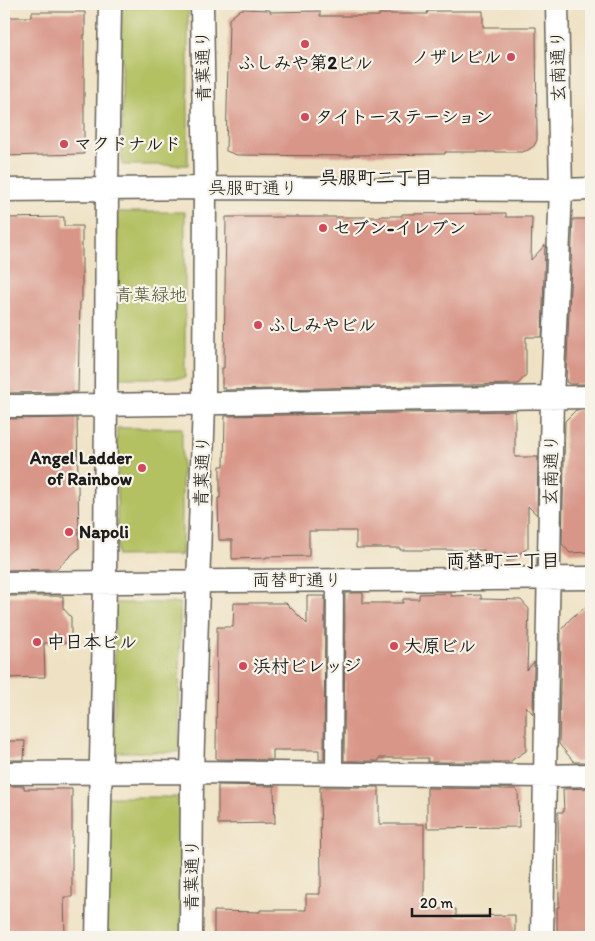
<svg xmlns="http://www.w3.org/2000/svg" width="595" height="941" font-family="Itim,'Klee One',sans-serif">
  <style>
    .green { fill: #b4c163; stroke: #686e40 }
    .building { fill: #d89688 }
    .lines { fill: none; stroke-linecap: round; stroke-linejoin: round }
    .pedestrian-casing { stroke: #666157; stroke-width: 19 }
    .minor-casing { stroke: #666157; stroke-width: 25 }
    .pedestrian { stroke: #fff; stroke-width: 16 }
    .minor { stroke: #fff; stroke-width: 22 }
    .poi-dot { fill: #d1495b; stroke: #f7f3e8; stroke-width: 2 }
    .labels { text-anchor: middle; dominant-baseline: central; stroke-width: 4.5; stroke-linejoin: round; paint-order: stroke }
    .poi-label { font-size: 18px; font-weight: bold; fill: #1c1c1c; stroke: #f7f3e8; text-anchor: start }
    .street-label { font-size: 18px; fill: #1c1c1c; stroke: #f7f3e8 }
    .park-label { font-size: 18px; fill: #515635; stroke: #f7f3e8 }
    .neighbourhood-label { font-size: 19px; font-weight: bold; fill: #1c1c1c; stroke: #f7f3e8 }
  </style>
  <rect width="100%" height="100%" fill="#f7f3e8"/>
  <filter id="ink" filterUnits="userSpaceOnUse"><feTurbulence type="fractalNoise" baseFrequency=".02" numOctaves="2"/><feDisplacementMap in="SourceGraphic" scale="10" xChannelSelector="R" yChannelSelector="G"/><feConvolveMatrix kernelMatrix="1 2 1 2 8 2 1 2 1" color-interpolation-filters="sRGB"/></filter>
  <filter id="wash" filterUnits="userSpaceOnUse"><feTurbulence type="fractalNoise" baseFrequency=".0096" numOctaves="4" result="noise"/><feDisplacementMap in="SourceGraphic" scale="20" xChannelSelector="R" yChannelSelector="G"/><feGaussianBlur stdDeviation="1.12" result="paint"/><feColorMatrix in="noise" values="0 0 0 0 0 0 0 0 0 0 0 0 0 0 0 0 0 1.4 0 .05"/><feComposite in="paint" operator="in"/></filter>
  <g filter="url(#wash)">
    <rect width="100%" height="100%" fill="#efe2c4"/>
    <!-- green -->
    <path class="green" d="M188 7V165H122V8Z
      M117 212H185V378H117Z
      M117 428H182V555L117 556Z
      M115 603H180L179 752H114Z
      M107 797H182L181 937H106Z"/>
    <g id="blocks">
      <!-- building -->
      <path class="building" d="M241 9 270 10V12L320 11V16H379V14H427L428 11H483V27H536L537 140 534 146 528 150 522 152H445V154L353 155V156L237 155 226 151 229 19Z
        M32 12H85V35H84V154L4 156V17H32Z
        M506 213V217H532L531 260 545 245 542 337H526V375L518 384 225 390V388H222V368H224L226 217H381V216H402V214Z
        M64 217V226H82V301H80L78 392 4 393V218Z
        M573 219H591V384H570L566 382Z
        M576 410H591V552L570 553 562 544 565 421Z
        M515 411V457H538L537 515 528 506V548L507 562V553H484V550H400V548H356V531H309V556L266 557V558L232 559V540H219L218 498H220V466H224L225 416Z
        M77 418 79 548 56 569 4 570V419Z
        M345 593H363V603H403V599H419V594L451 593V596L481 595V599L521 600 529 609 527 670 534 662 533 714 526 706V751L509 762H428V758H379V761H344Z
        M4 596H63V608L71 617V642L44 643 45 677 4 678Z
        M307 596H325L324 760H319V750H273V760L216 759 217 627H233L234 603H286L307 624Z
        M591 603V762H574L559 744 561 630 571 618Z
        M4 741H25L24 760H4Z
        M218 785 274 786 275 823 218 824Z
        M4 786H24V789H72V897H64L65 937H4Z
        M320 787H379V824H424V909H456V916L515 915V937H214V911L260 912V910H306V894H320V887H321Z
        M427 788 515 789 518 792 519 827 427 828Z
        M591 788V937H557V907H559L558 812H564L563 789Z"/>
    </g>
  </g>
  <g filter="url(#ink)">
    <use href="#blocks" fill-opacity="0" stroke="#666157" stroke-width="1"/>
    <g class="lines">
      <defs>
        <path id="pedestrian" d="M334 774 335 580"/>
        <path id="minor" d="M4 190 205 188 561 190 591 189
          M4 406C200 405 395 398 591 397
          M4 583 591 578
          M4 773 192 772 545 776 591 775
          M97 937 105 583 107 188 110 4
          M191 937 192 772 204 403 205 188 202 4
          M542 937 552 398 561 190 557 4"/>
      </defs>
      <!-- pedestrian casing -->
      <use href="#pedestrian" class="pedestrian-casing"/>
      <!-- minor casing -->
      <use href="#minor" class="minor-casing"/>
      <!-- pedestrian -->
      <use href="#pedestrian" class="pedestrian"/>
      <!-- minor -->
      <use href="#minor" class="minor"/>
    </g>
  </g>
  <!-- markers -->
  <g class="poi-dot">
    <circle cx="305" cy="44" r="5"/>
    <circle cx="511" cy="57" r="5"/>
    <circle cx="305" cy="117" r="5"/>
    <circle cx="64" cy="144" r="5"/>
    <circle cx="323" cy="228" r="5"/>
    <circle cx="258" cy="325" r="5"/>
    <circle cx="142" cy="468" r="5"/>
    <circle cx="69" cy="532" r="5"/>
    <circle cx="37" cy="642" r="5"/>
    <circle cx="394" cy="646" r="5"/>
    <circle cx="243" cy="666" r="5"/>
  </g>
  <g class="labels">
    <!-- poi labels -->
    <g class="poi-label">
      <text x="501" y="57" text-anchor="end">ノザレビル</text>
      <text x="305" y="63" text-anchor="middle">ふしみや第2ビル</text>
      <text x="315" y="117">タイトーステーション</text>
      <text x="74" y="144">マクドナルド</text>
      <text x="333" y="228">セブン-イレブン</text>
      <text x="268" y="325">ふしみやビル</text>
      <text x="132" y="458" text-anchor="end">Angel Ladder<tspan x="132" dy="21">of Rainbow</tspan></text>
      <text x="79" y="532">Napoli</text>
      <text x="47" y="642">中日本ビル</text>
      <text x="404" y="646">大原ビル</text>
      <text x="253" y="666">浜村ビレッジ</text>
    </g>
    <!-- street labels -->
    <g class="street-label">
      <text transform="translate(203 66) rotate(-91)">青葉通り</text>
      <text transform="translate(558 66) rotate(-91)">玄南通り</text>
      <text x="253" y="188">呉服町通り</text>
      <text transform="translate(551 470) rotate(-89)">玄南通り</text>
      <text transform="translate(202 471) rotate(-88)">青葉通り</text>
      <text x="297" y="580">両替町通り</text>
      <text transform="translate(192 875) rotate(-90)">青葉通り</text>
    </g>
    <!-- park labels -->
    <g class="park-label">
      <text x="151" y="295">青葉緑地</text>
    </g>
    <!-- neighbourhood labels -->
    <g class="neighbourhood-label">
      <text x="376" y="177">呉服町二丁目</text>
      <text x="503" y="560">両替町二丁目</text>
    </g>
  </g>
  <!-- margin -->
  <rect width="595" height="941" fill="none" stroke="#f7f3e8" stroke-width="20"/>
  <!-- scale -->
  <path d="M412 908v8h78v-8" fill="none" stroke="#1c1c1c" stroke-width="2.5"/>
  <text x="420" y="908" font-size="15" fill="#1c1c1c" stroke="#f7f3e8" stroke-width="4" paint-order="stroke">20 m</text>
</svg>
